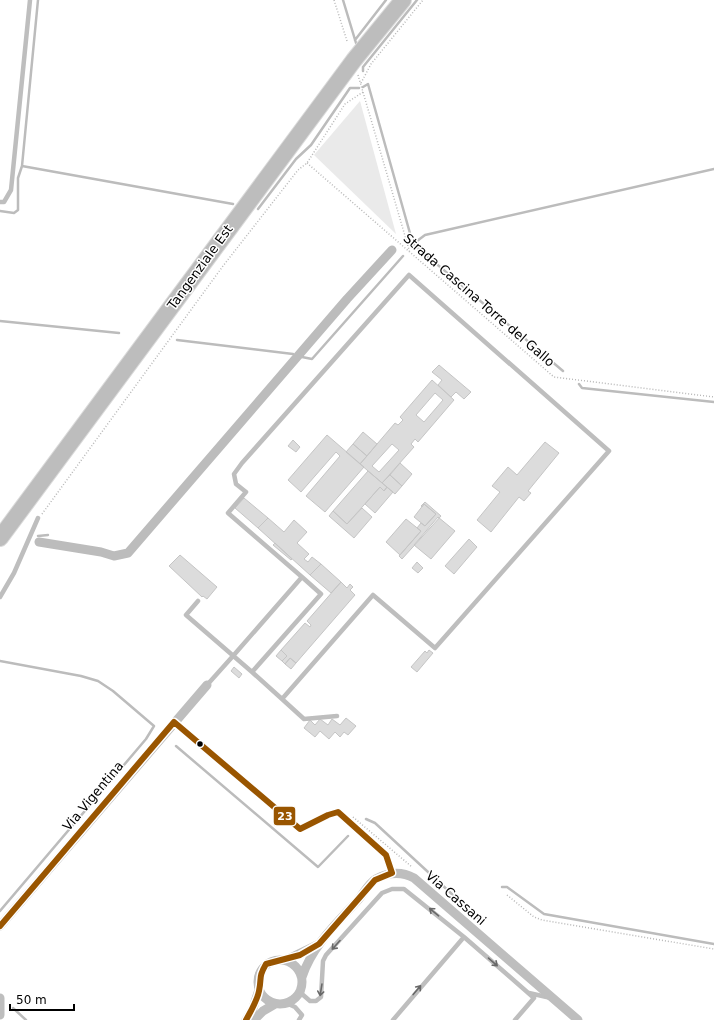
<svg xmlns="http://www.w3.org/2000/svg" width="714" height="1020" font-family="'DejaVu Sans',sans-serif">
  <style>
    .green { fill: #eaeaea }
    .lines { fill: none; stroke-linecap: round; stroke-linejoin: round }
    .stream { stroke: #bcbcbc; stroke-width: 2.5 }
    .canal { stroke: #bcbcbc; stroke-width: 9 }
    .building { fill: #dcdcdc; stroke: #c5c5c5; fill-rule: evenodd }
    .highway-casing { stroke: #dbdbdb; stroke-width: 18 }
    .path { stroke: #b8b8b8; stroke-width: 1.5; stroke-dasharray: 1 2; stroke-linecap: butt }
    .lane { stroke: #bebebe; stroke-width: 4.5 }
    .street { stroke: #bebebe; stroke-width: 9 }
    .highway { stroke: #bdbdbd; stroke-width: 16 }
    .bus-1-casing { stroke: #fff; stroke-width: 9 }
    .bus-1 { stroke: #950; stroke-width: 6 }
    .oneway { stroke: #686868 }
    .bus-dot { fill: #000; stroke: #fff; stroke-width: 1.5 }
    .labels { text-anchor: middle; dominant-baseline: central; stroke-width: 3; stroke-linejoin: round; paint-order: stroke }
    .street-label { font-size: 13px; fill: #000; stroke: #fff }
    .line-badge { stroke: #fff; stroke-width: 1.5 }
    .badge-label { font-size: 11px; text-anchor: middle; font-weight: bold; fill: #fff }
  </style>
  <rect width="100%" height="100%" fill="#fff"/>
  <!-- green -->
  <path class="green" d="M360 101 396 234 314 155Z"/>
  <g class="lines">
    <!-- stream -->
    <path class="stream" d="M343 0 356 43
      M355 40 386 0
      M363 71V67L417 0
      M363 87 368 84 413 244 563 371
      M22 166 233 204
      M258 209 296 159 311 145 350 88H359
      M0 211 14 213 18 210V178L22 166 38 0
      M413 244 425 235 714 169
      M0 321 119 333
      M177 340 293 354
      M302 357 312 359 403 256
      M579 384 582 388 714 402
      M38 536 48 535
      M0 661 81 676 98 681 113 691 154 726 146 739 0 911
      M176 746 318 867 348 836
      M366 819 375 823 480 920
      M502 887H507L544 914 714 944
      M13 1008 26 1020"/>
    <!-- canal -->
    <path class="canal" d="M39 542 101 552 114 556 128 553 347 299 392 250"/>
  </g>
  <!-- building -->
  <path class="building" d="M439 365 471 392 464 399 456 392 451 397 438 385 442 380 432 372Z
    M432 380 454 400 418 442 415 439 411 444 414 447 382 483 360 464 395 423 398 425 403 420 400 417ZM435 393 443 400 424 422 416 415ZM392 444 399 450 379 472 372 466Z
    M363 432 377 444 367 456 353 444Z
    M327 435 364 467 325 512 306 496 340 456 336 452 301 492 288 480Z
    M293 440 300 447 296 452 288 446Z
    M545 442 559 453 528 491 531 493 524 501 519 497 491 532 477 520 500 492 492 486 508 467 517 475Z
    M353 444 367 456 360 464 346 452Z
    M400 463 412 474 402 486 390 475Z
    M368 471 387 487 384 491 380 487 347 524 333 511Z
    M390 475 402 486 395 494 382 483Z
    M380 487 384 491 387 487 393 492 375 513 365 504Z
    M244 498 268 518 258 528 235 508Z
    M425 502 441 516 402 559 399 556 421 531 417 528 421 523 425 526 436 514 424 504 422 507 421 506Z
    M424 504 436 514 425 526 414 517Z
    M362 508 372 517 354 538 329 516 333 511 347 524Z
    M438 517 455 531 431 559 414 545Z
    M268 518 284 532 294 520 307 532 297 543 309 554 304 559 308 562 312 557 321 564 310 575 258 528Z
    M406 519 421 531 400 555 386 542Z
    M469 539 477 547 454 574 445 566Z
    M275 543 292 559 291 560 273 545Z
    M180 555 217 587 207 599 203 596 202 597 169 566Z
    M417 562 423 568 418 573 412 568Z
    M321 564 341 582 331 593 310 575Z
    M341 582 347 588 350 584 353 587 350 590 355 595 296 663 290 658 285 664 282 661 287 656 281 650 305 623 310 627 311 625 307 621Z
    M281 650 287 656 282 661 276 656Z
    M429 650 433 653 417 672 411 667 425 651 427 653Z
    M290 658 296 663 291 669 285 664Z
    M234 667 242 674 239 678 231 671Z
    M346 718 356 726 348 735 344 732 340 737 335 732 329 739 320 731 315 737 304 728 310 720 315 725 320 719 328 725 332 719 340 725Z"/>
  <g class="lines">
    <defs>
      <path id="highway" d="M0 538 354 60 403 0"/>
    </defs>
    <!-- highway casing -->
    <use href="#highway" class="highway-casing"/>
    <!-- path -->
    <path class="path" d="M334 0 347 41
      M358 75 410 253
      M361 83 371 64 423 0
      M307 163 554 377 714 397
      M42 514 223 266 298 170 307 163 345 104 363 92
      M353 817 412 867
      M507 895 534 917 542 920 714 949"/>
    <!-- lane -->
    <path class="lane" d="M0 202H4L11 190 30 0
      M302 577 228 513 246 492 236 484 234 474 242 463 409 275 609 451 435 648 373 595 282 699 304 719 337 716
      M0 597 14 573 38 518
      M198 601 186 615 252 672 321 594 302 577 233 656 207 685
      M252 672 282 699
      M174 722 300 829C313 824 324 814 338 812L386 855 392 873
      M302 988V994L310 1001H316L321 997 323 961 326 955 382 893 392 889H404L464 937 534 998 515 1020
      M529 993 551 998
      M286 1003 295 1007 302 1015 299 1020
      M393 1020 464 937"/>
    <!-- street -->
    <path class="street" d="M0 926 207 685
      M258 982a22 22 0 1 1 44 0a22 22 0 1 1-44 0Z
      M286 960 319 944
      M302 977C312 946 337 923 358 900 363 894 369 883 376 879 389 872 401 871 414 878L578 1020
      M0 998V1015
      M246 1020 253 1008 259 990
      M254 1020 263 1011 275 1004"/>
    <!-- highway -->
    <use href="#highway" class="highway"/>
    <defs>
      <path id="bus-1" d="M174 722 300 829 328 815 338 812 386 855 392 873
        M0 926 174 722
        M246 1020C251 1011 257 1001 259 991 262 977 258 978 266 964L300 955 319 944 375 880 392 873"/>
    </defs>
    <!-- bus-1 casing -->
    <use href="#bus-1" class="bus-1-casing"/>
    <!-- bus-1 -->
    <use href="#bus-1" class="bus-1"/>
  </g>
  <!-- one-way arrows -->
  <defs><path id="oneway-shaft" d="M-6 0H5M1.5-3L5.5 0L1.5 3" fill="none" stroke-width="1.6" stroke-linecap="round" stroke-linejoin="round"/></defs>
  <g class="oneway">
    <use href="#oneway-shaft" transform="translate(434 912) rotate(-140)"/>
    <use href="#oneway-shaft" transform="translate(336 945) rotate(132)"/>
    <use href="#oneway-shaft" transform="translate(493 962) rotate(41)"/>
    <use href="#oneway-shaft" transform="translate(321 990) rotate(99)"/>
    <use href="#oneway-shaft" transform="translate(417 990) rotate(-50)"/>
  </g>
  <!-- markers -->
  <circle class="bus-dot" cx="200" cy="744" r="3.5"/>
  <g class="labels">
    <!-- street labels -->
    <g class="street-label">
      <text transform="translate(200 267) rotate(-54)">Tangenziale Est</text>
      <text transform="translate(479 300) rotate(41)">Strada Cascina Torre del Gallo</text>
      <text transform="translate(93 796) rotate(-50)">Via Vigentina</text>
      <text transform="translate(456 898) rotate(41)">Via Cassani</text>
    </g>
  </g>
  <rect class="line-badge" x="273" y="806" width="23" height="20" rx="4" fill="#950"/>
  <g class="badge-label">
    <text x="285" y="820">23</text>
  </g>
  <!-- scale -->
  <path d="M10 1004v6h64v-6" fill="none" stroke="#000000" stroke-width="2"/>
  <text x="16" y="1004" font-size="12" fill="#000000" stroke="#ffffff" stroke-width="3" paint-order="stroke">50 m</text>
</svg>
